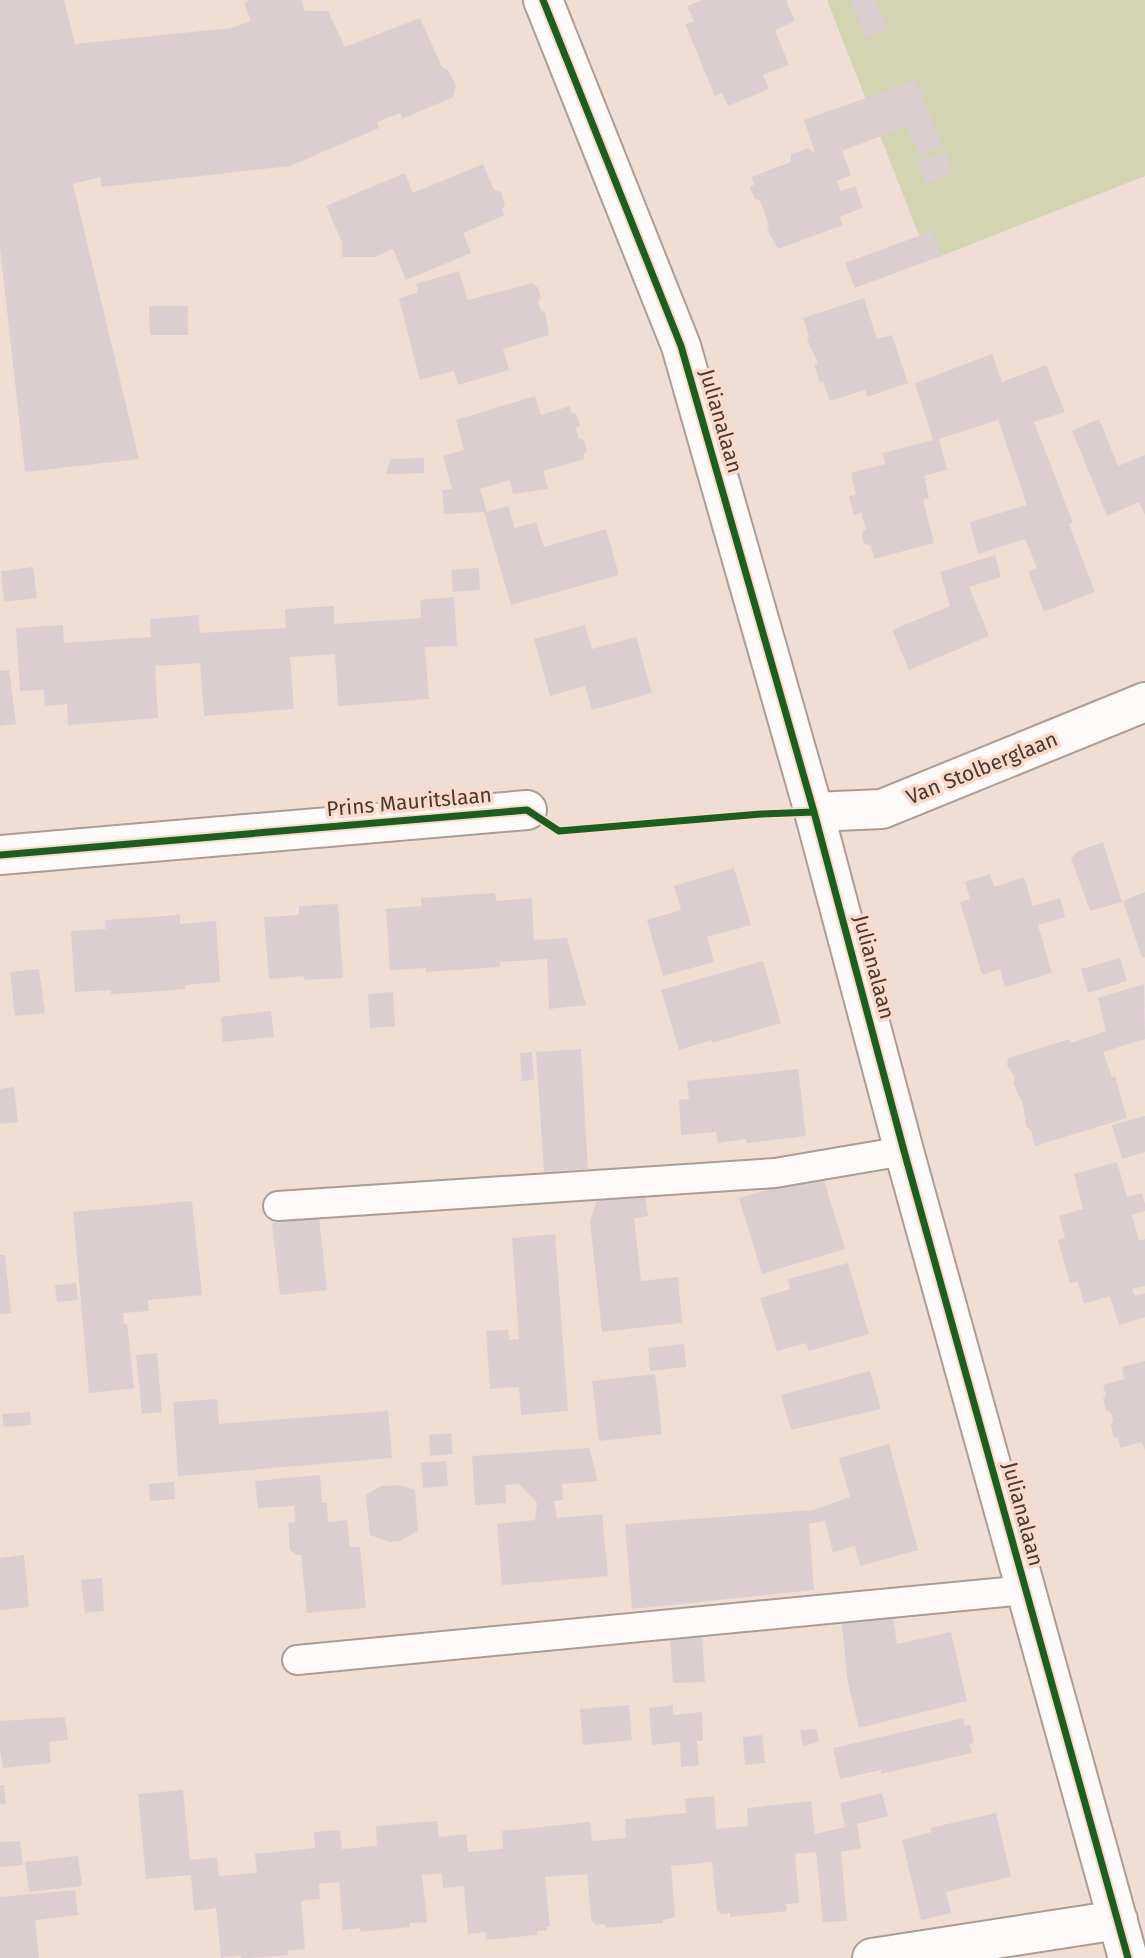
<svg xmlns="http://www.w3.org/2000/svg" width="1145" height="1958" font-family="'Fira Sans',sans-serif">
  <style>
    .green { fill: #d3d4b2 }
    .building { fill: #dbced0 }
    .lines { fill: none; stroke-linecap: round; stroke-linejoin: round }
    .lane-casing { stroke: #ab9d96; stroke-width: 32 }
    .street-casing { stroke: #ab9d96; stroke-width: 42 }
    .lane { stroke: #fdfaf9; stroke-width: 28 }
    .street { stroke: #fdfaf9; stroke-width: 38 }
    .cycleway-casing { stroke: #fbdaca; stroke-width: 11 }
    .cycleway { stroke: #1b5e20; stroke-width: 7 }
    .labels { text-anchor: middle; dominant-baseline: central; stroke-width: 7; stroke-linejoin: round; paint-order: stroke }
    .street-label { font-size: 21px; fill: #473a33; stroke: #fbdaca }
  </style>
  <rect width="100%" height="100%" fill="#f0ded5"/>
  <!-- green -->
  <path class="green" d="M827 0H1145V176L936 258 922 243Z"/>
  <!-- building -->
  <path class="building" d="M0 0H64L75 44 231 28 251 21 244 3 250 0H301L305 11H328L345 47 420 18 442 67 449 71 456 86 453 94 454 97 402 119 400 113 377 122 379 128 290 166 102 187 100 177 73 184 139 459 25 472 0 247Z
    M703 0H786L795 21 775 30 789 65 763 75 769 89 728 106 722 92 715 96 685 24 694 21 687 6Z
    M851 0H876L888 29 866 38Z
    M916 80 942 147 920 156 907 126 842 151 851 175 837 181 841 191 855 186 863 208 839 217 843 225 778 249 767 229 769 225 760 200 755 199 750 188 754 184 751 177 791 162V154L801 151 808 148 815 153 804 120Z
    M945 152 953 173 925 184 917 162Z
    M483 164 494 190 501 192 505 205 502 209 505 215 463 233 471 253 406 280 393 249 375 257H342V242L326 206 405 173 413 193Z
    M932 231 941 256 855 288 845 263Z
    M459 271 468 300 533 283 538 288 541 298 538 302 541 311 545 312 549 335 503 349 509 370 458 385 454 371 420 380 399 299 418 292 416 284Z
    M864 298 877 339 892 335 908 383 867 397 865 390 830 401 823 381 820 383 814 365 818 364 807 339 809 336 803 318Z
    M149 306H188V335H150Z
    M992 354 1002 382 1046 365 1065 412 1034 422 1073 523 1069 524 1095 592 1044 612 1028 571 1037 568 1025 539 978 554 970 522 1027 505 998 420 939 439 947 470 924 476 929 498 923 500 934 543 874 559 871 546 864 544 862 533 866 529 861 513 854 515 849 496 856 495 851 473 885 464 883 453 933 440 915 383Z
    M535 396 541 415 570 406 571 413 576 414 580 425 576 429 579 438 584 440 587 451 583 455 585 459 543 471 548 489 513 494 510 480 480 489 487 512 508 506 515 528 536 522 544 547 606 529 619 575 511 605 484 512 444 514 442 490 452 489 443 456 464 450 456 420Z
    M1099 419 1118 466 1145 455V515L1139 502 1107 516 1072 431Z
    M424 458V473L386 474 390 459Z
    M995 555 1001 577 969 587 989 636 909 670 892 630 950 606 940 572Z
    M33 567 37 598 4 602 1 571Z
    M479 568 480 590 453 592 451 570Z
    M454 597 457 646 425 647 429 699 338 706 335 654 290 657 294 709 204 716 200 663 155 666 158 718 68 725 67 704 45 706 44 690 20 691 16 628 63 625 64 643 151 637 150 619 175 617 198 615 200 633 286 628 285 609 334 606V624L421 618 420 600Z
    M585 625 592 649 636 637 652 693 592 710 585 686 550 696 534 639Z
    M9 670 16 724 0 726V671Z
    M1103 842 1122 902 1090 911 1071 858 1078 851Z
    M734 868 751 925 707 937 714 962 663 976 647 920 681 910 674 886Z
    M990 874 994 887 1024 877 1033 906 1060 898 1065 917 1038 925 1052 973 1005 987 1000 969 982 975 960 902 970 899 965 882Z
    M1145 892V957L1142 958 1123 901Z
    M495 893 496 901 532 898 534 940 567 938 586 1005 549 1009 547 959 500 962V967L426 972V968L390 970 386 909 421 906V898Z
    M338 904 343 978 304 980V976L269 979 264 917 299 915V906Z
    M180 915V924L216 921 220 982 185 985V989L148 992 111 994V990L75 992 71 931 106 929 105 920Z
    M1120 958 1127 981 1088 993 1081 969Z
    M763 961 781 1023 712 1043V1040L679 1050 661 990Z
    M39 969 45 1013 15 1016 10 972Z
    M1144 984 1145 1039 1103 1052 1112 1077 1115 1076 1127 1118 1035 1146 1031 1130 1026 1126 1023 1104 1013 1083 1015 1077 1007 1065 1008 1058 1070 1039 1071 1043 1106 1031 1098 998Z
    M393 992 395 1026 370 1028 368 994Z
    M271 1011 274 1037 223 1042 221 1017Z
    M581 1049 588 1169 544 1172 536 1052Z
    M532 1052 534 1080 522 1081 520 1053Z
    M798 1069 806 1136 746 1143V1139L718 1143 716 1132 681 1135 679 1100 689 1099 687 1081Z
    M14 1087 18 1122 0 1124V1089Z
    M1145 1116V1152L1122 1159 1112 1125Z
    M1117 1162 1127 1197 1142 1193 1145 1204V1211L1132 1215 1139 1241 1145 1239V1286L1132 1289 1135 1296 1145 1293V1317L1119 1325 1110 1296 1084 1304 1078 1282 1070 1283 1058 1240 1065 1238 1059 1216 1083 1209 1074 1174Z
    M822 1174 845 1249 762 1274 739 1198Z
    M645 1193 648 1216 634 1218 641 1281 678 1277 682 1323 602 1332 590 1221 598 1197Z
    M192 1201 202 1295 148 1300 149 1311 123 1313 124 1324H127L134 1388 89 1393 73 1212Z
    M319 1218 327 1290 280 1295 272 1223Z
    M555 1234 568 1411 521 1415 519 1387 490 1389 486 1331 508 1330 509 1340 519 1339 512 1238Z
    M0 1255H5L11 1313 0 1314Z
    M848 1263 869 1334 809 1351 806 1343 777 1351 760 1298 790 1289 788 1279Z
    M76 1283 78 1300 57 1302 55 1285Z
    M684 1344 686 1367 650 1371 648 1348Z
    M157 1353 162 1412 142 1414 136 1355Z
    M1145 1361V1450L1142 1442 1121 1448 1118 1439 1113 1436 1111 1425 1113 1421 1111 1413 1106 1410 1103 1399 1106 1394 1103 1385 1124 1379 1122 1367Z
    M870 1371 881 1409 791 1430 781 1395Z
    M655 1374 662 1434 599 1441 592 1381Z
    M217 1399 219 1424 388 1411 392 1458 178 1476 173 1402Z
    M30 1412 31 1425 4 1427 2 1414Z
    M451 1433 453 1454 430 1456 429 1435Z
    M889 1444 918 1550 860 1566 855 1546 833 1552 825 1521 809 1524 814 1590 632 1609 625 1524 813 1510 850 1497 839 1458Z
    M589 1448 598 1481 562 1484 563 1500 554 1501 557 1518 602 1514 608 1576 502 1585 497 1524 535 1520 537 1503 519 1484 505 1485 506 1503 475 1505 472 1456Z
    M446 1461 448 1486 423 1488 421 1463Z
    M320 1475 322 1503H327L328 1522 347 1520 350 1547H360L366 1608 307 1613 301 1555H297L290 1550 288 1523 295 1522 294 1506 258 1508 255 1481Z
    M174 1482 175 1499 150 1501 149 1484Z
    M400 1485 415 1490 418 1531 400 1541 390 1542 370 1535 366 1495 381 1486Z
    M24 1555 29 1607 0 1610V1558Z
    M102 1578 104 1611 85 1613 81 1580Z
    M892 1611 897 1644 951 1632 967 1701 859 1728 848 1683 841 1617Z
    M702 1636 705 1682 673 1683 670 1638Z
    M629 1705 632 1740 583 1745 580 1709Z
    M673 1705V1715L702 1712 703 1741H697L699 1765 681 1767 680 1742 652 1745 649 1708Z
    M65 1717 68 1740 49 1742 51 1763 3 1768 0 1748V1721Z
    M963 1718 965 1726 970 1725 974 1743 969 1744 972 1753 881 1774V1770L840 1779 833 1748Z
    M817 1729 819 1742 803 1746 800 1730Z
    M762 1735 765 1763 745 1765 743 1737Z
    M0 1785H4L6 1804H0Z
    M183 1790 190 1860 217 1857 219 1876 257 1873 255 1854 315 1848 314 1832 340 1830 342 1849 377 1846 376 1826 437 1821 439 1837 466 1834 468 1852 503 1849 502 1831 590 1822 592 1841 626 1838 625 1819 686 1813 685 1799 714 1796 716 1829 748 1826 747 1808 811 1801 815 1834 845 1827 840 1803 882 1793 888 1816 857 1824 861 1848 841 1852 847 1921 823 1922 816 1852 795 1854 799 1903 786 1904 787 1911 730 1917V1913L720 1914 719 1911H717L712 1862 692 1864 671 1866 675 1915 673 1918 663 1920V1923L606 1928 605 1924 595 1925V1922L592 1923 587 1874 545 1877 550 1926 547 1927V1930L537 1931V1935L486 1940 485 1932 468 1934 464 1886 443 1888 442 1873 422 1875 427 1922 410 1923V1927L360 1932V1928L343 1930 339 1882 319 1884 320 1899 301 1901 305 1949 287 1951 288 1955 251 1958H242L241 1955 221 1958 216 1908 194 1911 191 1875 146 1879 138 1794Z
    M996 1813 1011 1877 946 1892 951 1913 921 1920 902 1840 932 1832 930 1828Z
    M20 1841 23 1865 0 1867V1842Z
    M78 1856 82 1886 29 1892 25 1862Z
    M75 1890 78 1915 35 1920 39 1958H0V1897Z"/>
  <g class="lines">
    <defs>
      <path id="lane" d="M278 1206 775 1173 904 1151
        M297 1660 1026 1590"/>
      <path id="street" d="M543 0 681 346 814 812 904 1151 1128 1958
        M814 812 882 809 1145 702
        M0 855 527 810
        M872 1958 1118 1920"/>
    </defs>
    <!-- lane casing -->
    <use href="#lane" class="lane-casing"/>
    <!-- street casing -->
    <use href="#street" class="street-casing"/>
    <!-- lane -->
    <use href="#lane" class="lane"/>
    <!-- street -->
    <use href="#street" class="street"/>
    <defs>
      <path id="cycleway" d="M543 0 681 346 814 812 904 1151 1128 1958
        M0 855 527 810 559 831 761 814 814 812"/>
    </defs>
    <!-- cycleway casing -->
    <use href="#cycleway" class="cycleway-casing"/>
    <!-- cycleway -->
    <use href="#cycleway" class="cycleway"/>
  </g>
  <g class="labels">
    <!-- street labels -->
    <g class="street-label">
      <text transform="translate(721 421) rotate(74)">Julianalaan</text>
      <text transform="translate(982 768) rotate(-22)">Van Stolberglaan</text>
      <text transform="translate(409 802) rotate(-5)">Prins Mauritslaan</text>
      <text transform="translate(874 967) rotate(75)">Julianalaan</text>
      <text transform="translate(1023 1514) rotate(75)">Julianalaan</text>
    </g>
  </g>
</svg>
